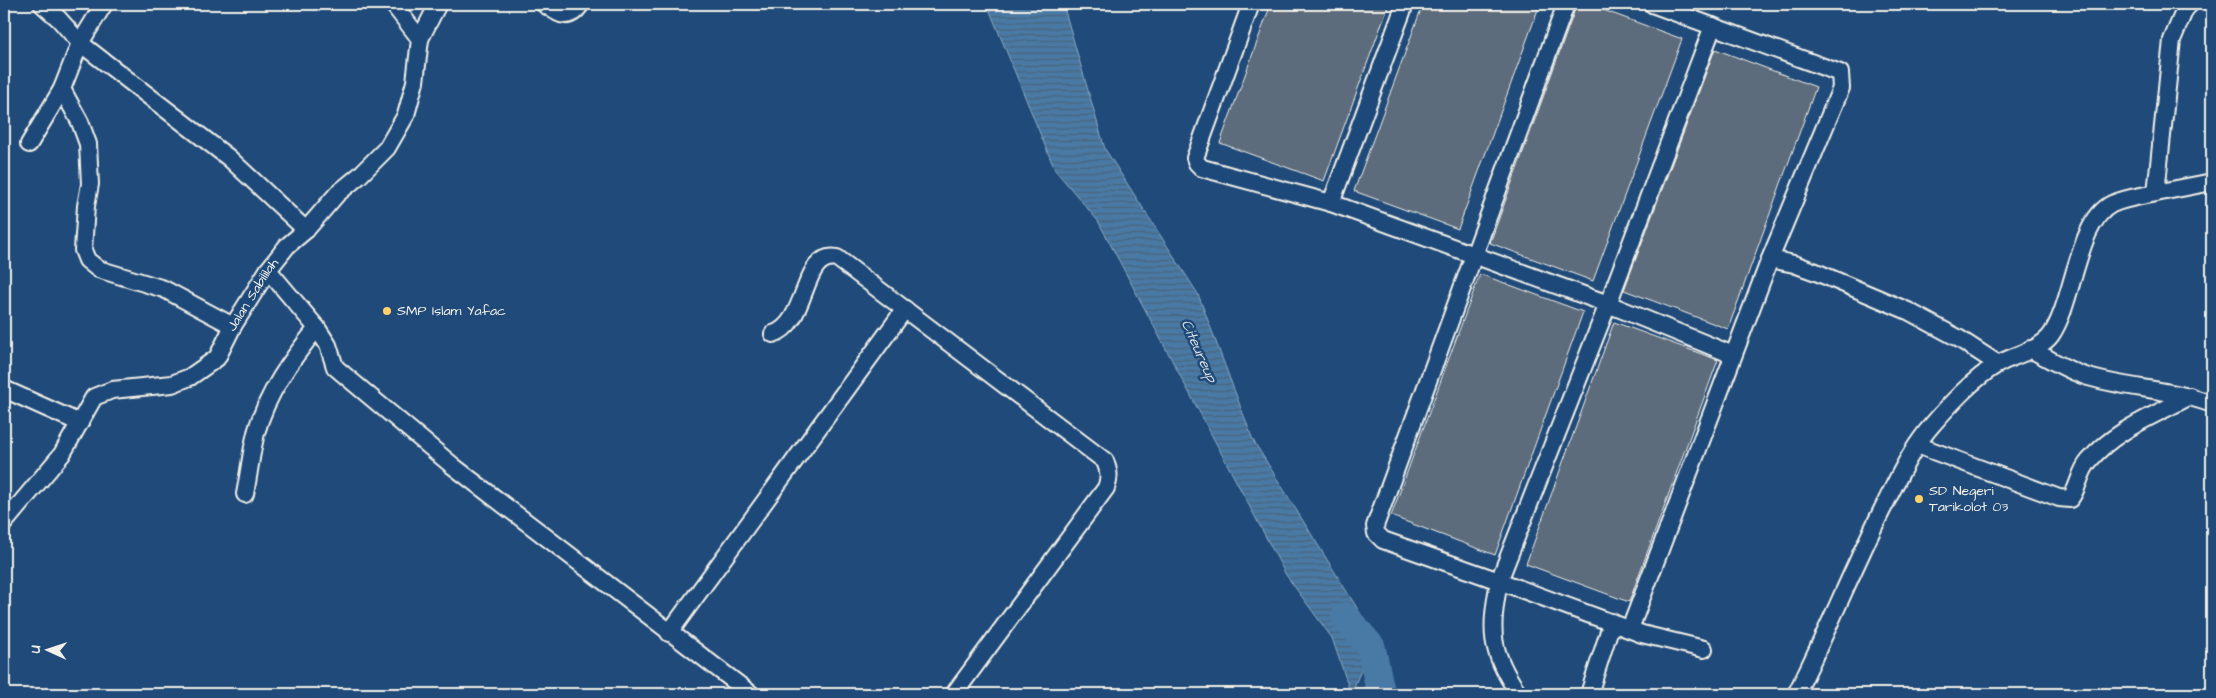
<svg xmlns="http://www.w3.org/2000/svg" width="2216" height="698" font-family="'Architects Daughter',sans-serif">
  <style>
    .water { fill: url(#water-rules); stroke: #8da9c0 }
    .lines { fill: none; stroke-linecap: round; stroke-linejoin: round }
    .river { stroke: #4879a5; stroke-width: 29 }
    .building { fill: #5d6c7c; stroke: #f4f1e8 }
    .minor-casing { stroke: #f4f1e8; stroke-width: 20 }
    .minor { stroke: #1f4a7a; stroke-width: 16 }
    .poi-dot { fill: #ffd166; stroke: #1f4a7a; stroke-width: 2 }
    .labels { text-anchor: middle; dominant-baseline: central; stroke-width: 5; stroke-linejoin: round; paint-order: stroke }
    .street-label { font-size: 14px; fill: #f4f1e8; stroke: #1f4a7a }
    .poi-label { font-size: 14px; fill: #f4f1e8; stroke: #1f4a7a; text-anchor: start }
    .water-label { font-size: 15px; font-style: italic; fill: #dadfde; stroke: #1f4a7a }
  </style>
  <defs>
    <pattern id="water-rules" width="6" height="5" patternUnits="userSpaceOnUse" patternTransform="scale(1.25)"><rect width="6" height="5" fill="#4879a5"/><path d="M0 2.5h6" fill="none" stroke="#48637a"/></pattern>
  </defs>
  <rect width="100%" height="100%" fill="#1f4a7a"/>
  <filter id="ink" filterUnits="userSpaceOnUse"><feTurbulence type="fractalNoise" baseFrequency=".02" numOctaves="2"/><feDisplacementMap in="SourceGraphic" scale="10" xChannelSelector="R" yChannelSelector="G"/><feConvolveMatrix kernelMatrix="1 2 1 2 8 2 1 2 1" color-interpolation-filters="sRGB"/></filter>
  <g filter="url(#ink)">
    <!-- water -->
    <path class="water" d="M987 4H1063L1105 149 1198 294 1253 440 1375 637 1351 694 1332 638 1286 575 1098 221 1055 170Z"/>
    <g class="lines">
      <!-- river -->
      <path class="river" d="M1345 617 1371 647 1381 694"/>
    </g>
    <!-- building -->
    <path class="building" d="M1271 4H1389L1324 181 1220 143Z
      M1423 4H1540L1458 229 1354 191Z
      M1577 4H1587L1682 39 1593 281 1490 243Z
      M1715 49 1816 87 1728 329 1624 290Z
      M1480 274 1583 312 1495 555 1391 516Z
      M1614 322 1718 360 1629 602 1526 564Z"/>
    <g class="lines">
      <defs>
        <g id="minor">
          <path d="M42 4 59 19 80 43 229 158 306 230"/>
          <path d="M544 4C560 14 568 23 581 4"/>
          <path d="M1251 4 1195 158 1197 163 1202 168 1331 203"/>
          <path d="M1405 4 1331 203 1608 304 1733 355"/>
          <path d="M1566 4 1375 526 1376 533 1383 540 1499 581 1642 634 1704 649"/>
          <path d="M420 39 438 4"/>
          <path d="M62 89 80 122 88 144 90 184 86 206 83 250 87 260 98 269 164 289 233 326"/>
          <path d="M29 144 62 89 80 43 104 4"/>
          <path d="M2156 193 2212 182"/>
          <path d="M1770 259 1794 264 1816 272 1908 311 1958 338 1998 364"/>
          <path d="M268 270 317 328 328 345 335 367 342 373 453 466 751 694"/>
          <path d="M773 334C809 323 801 251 837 258L1105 461C1109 471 1110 478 1106 488L954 694"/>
          <path d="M2030 349C2048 358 2066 370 2085 376 2127 389 2172 389 2212 404"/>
          <path d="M4 389 80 423"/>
          <path d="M1917 445 2059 498 2070 499C2079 488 2079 472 2089 461 2114 430 2156 415 2190 396"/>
          <path d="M245 494C249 474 251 453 256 433 267 393 291 360 317 328"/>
          <path id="s1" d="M4 523 62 454 94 397 112 390 172 384 190 377 217 358 233 326 268 270 287 246 306 230 337 194 359 176 387 148 406 115 415 82 420 39 393 4"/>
          <path d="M1630 629 1770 259 1841 88 1840 73 1652 4"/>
          <path d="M669 633 905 309"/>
          <path d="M1519 694C1489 651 1490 631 1499 581L1608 304 1713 26"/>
          <path d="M1589 694 1612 622"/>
          <path d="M1796 694C1827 633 1852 570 1882 510 1897 481 1910 450 1932 425 1951 403 1973 379 1998 364 2014 355 2040 350 2051 335 2074 302 2077 221 2112 204 2125 198 2142 196 2156 193L2172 40 2185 9 2190 4"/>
        </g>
      </defs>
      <!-- minor casing -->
      <use href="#minor" class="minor-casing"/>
      <!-- minor -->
      <use href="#minor" class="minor"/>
    </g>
  </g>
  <!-- markers -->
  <g class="poi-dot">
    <circle cx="387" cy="311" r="5"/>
    <circle cx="1919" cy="499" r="5"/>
  </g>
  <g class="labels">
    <!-- street labels -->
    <g class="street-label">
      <text stroke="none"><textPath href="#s1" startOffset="360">Jalan Sabililah</textPath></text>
    </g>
    <!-- poi labels -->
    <g class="poi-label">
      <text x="397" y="311">SMP Islam Yafac</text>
      <text x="1929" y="491">SD Negeri<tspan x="1929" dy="16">Tarikolot 03</tspan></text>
    </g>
    <!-- water labels -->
    <g class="water-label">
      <text transform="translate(1199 351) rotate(66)">Citeureup</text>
    </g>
  </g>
  <!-- margin -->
  <rect width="2216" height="698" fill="none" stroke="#1f4a7a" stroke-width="20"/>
  <rect x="10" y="10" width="2196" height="678" fill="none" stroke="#f4f1e8" stroke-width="2" filter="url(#ink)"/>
  <!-- north arrow -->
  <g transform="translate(48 650) rotate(273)" stroke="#1f4a7a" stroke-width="4" paint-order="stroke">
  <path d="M0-4L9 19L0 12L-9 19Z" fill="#f4f1e8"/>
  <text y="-8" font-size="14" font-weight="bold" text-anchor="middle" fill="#f4f1e8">U</text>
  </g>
</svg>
